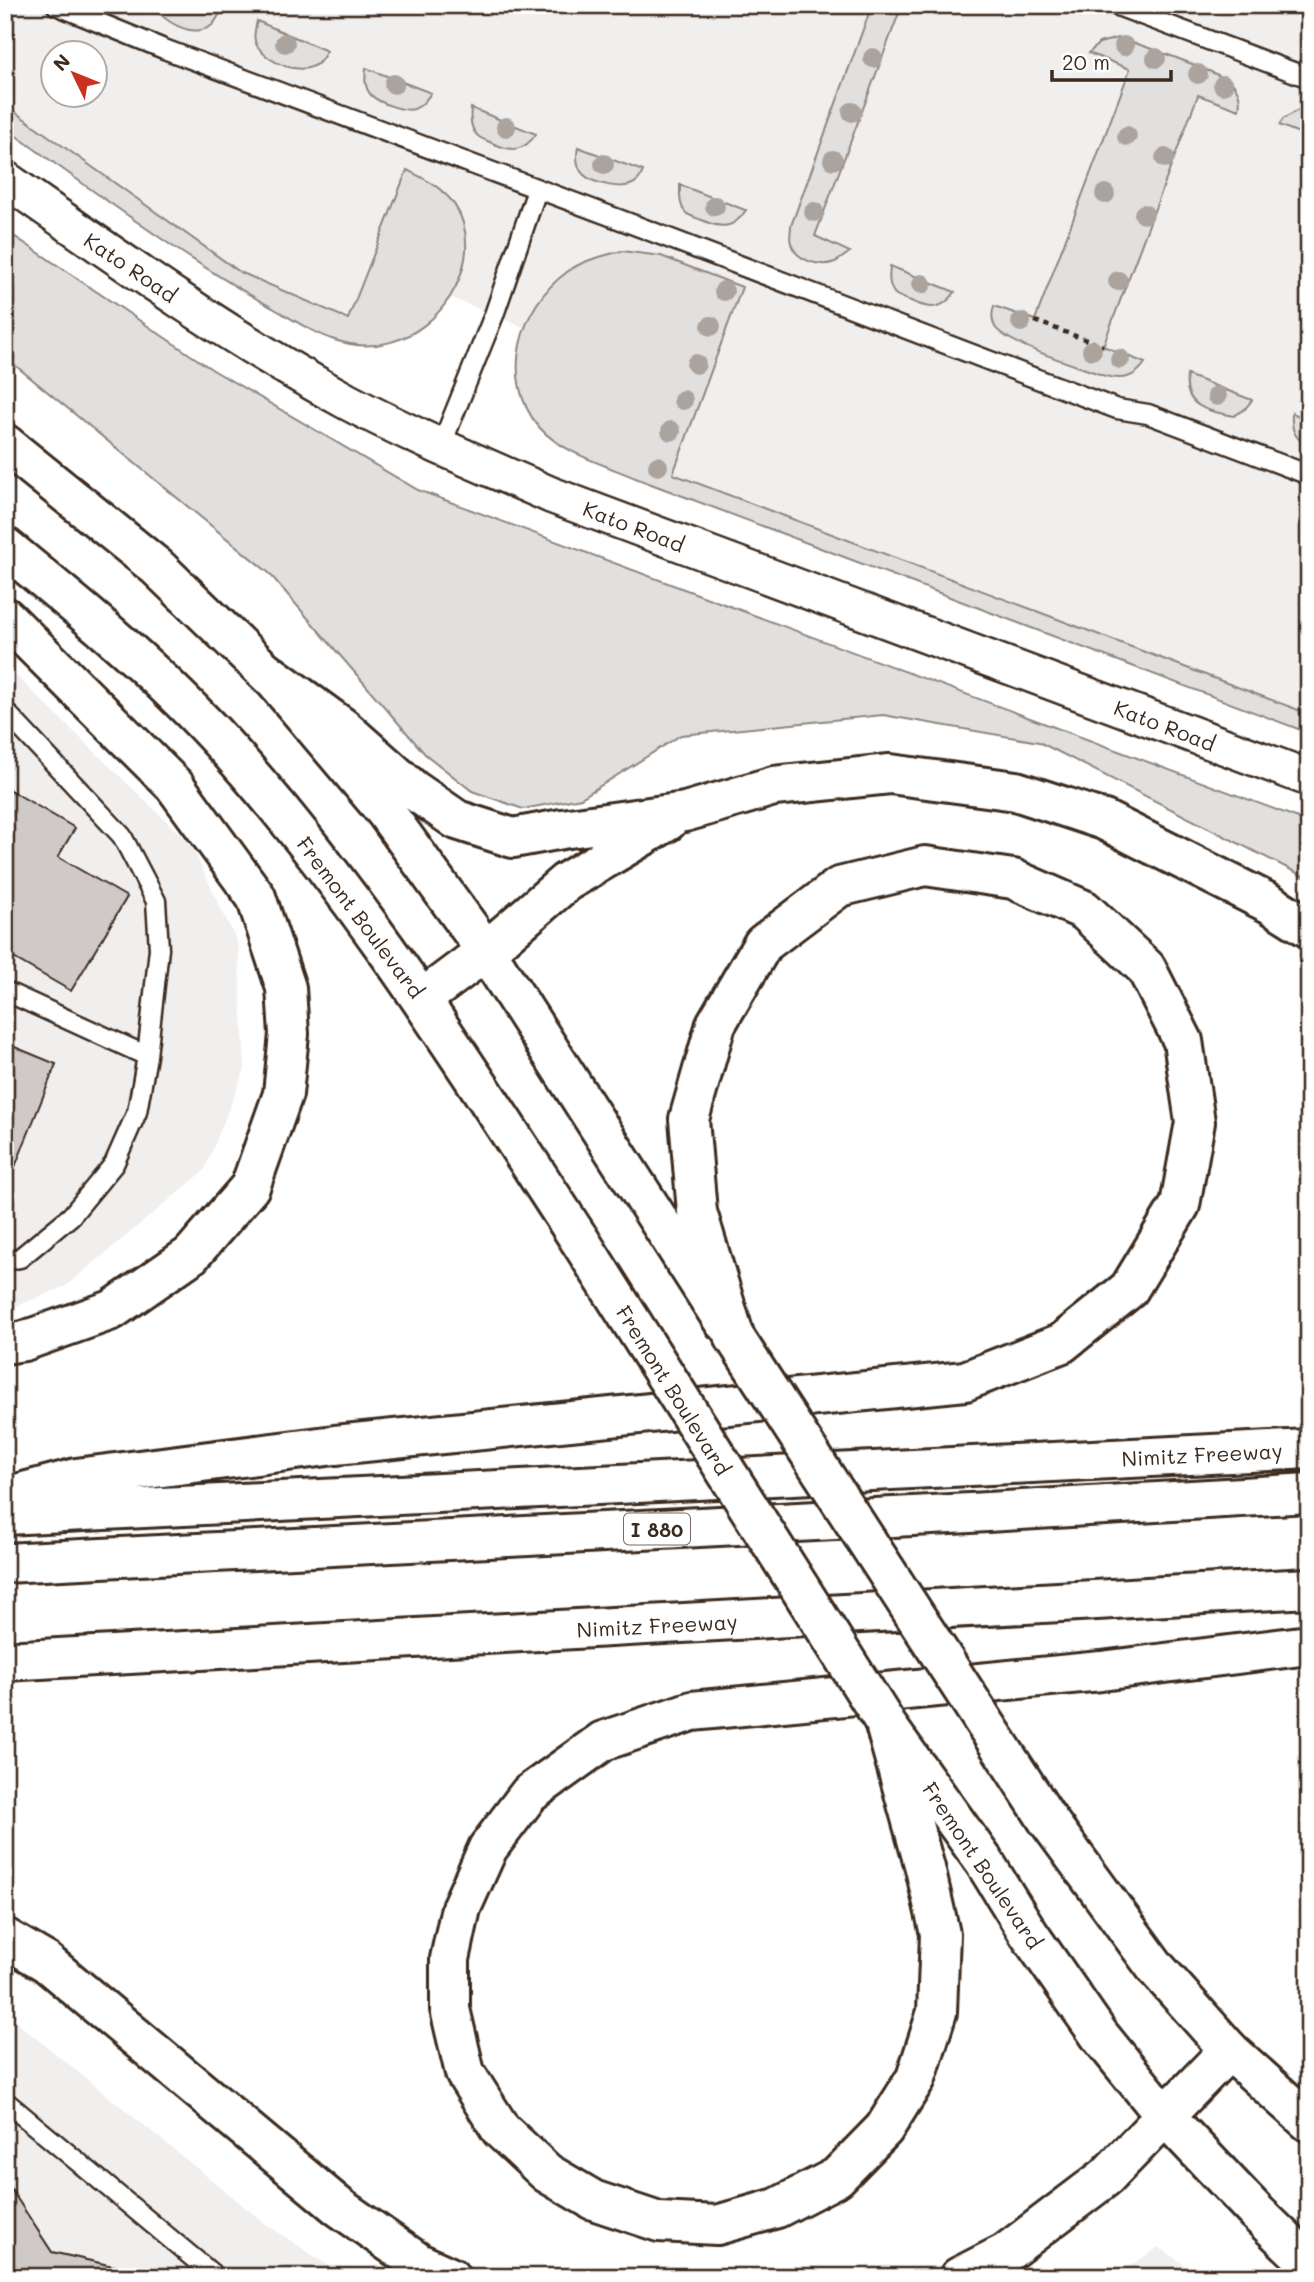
<svg xmlns="http://www.w3.org/2000/svg" width="1314" height="2282" font-family="Mali,sans-serif">
  <style>
    .built { fill: #f1efee; fill-rule: evenodd }
    .green { fill: #e2e0de; stroke: #8e857e; stroke-width: 2 }
    .building { fill: #cfcac7; stroke: #3b2a1e; stroke-width: 2 }
    .lines { fill: none; stroke-linecap: round; stroke-linejoin: round }
    .service-casing { stroke: #3b2a1e; stroke-width: 23 }
    .minor-casing { stroke: #3b2a1e; stroke-width: 40 }
    .secondary-casing { stroke: #3b2a1e; stroke-width: 44 }
    .primary-casing { stroke: #3b2a1e; stroke-width: 44 }
    .motorway-casing { stroke: #3b2a1e; stroke-width: 44 }
    .path { stroke: #3b2a1e; stroke-width: 4.5; stroke-dasharray: 5 5; stroke-linecap: butt }
    .service { stroke: #fff; stroke-width: 18 }
    .minor { stroke: #fff; stroke-width: 35 }
    .secondary { stroke: #fff; stroke-width: 38 }
    .primary { stroke: #fff; stroke-width: 38 }
    .motorway { stroke: #fff; stroke-width: 38 }
    .primary-bridge-casing { stroke: #3b2a1e; stroke-width: 44; stroke-linecap: butt }
    .primary-bridge { stroke: #fff; stroke-width: 38 }
    .tree { fill: #aaa39e }
    .labels { text-anchor: middle; dominant-baseline: central; stroke-width: 5; stroke-linejoin: round; paint-order: stroke }
    .shield { fill: #fff; stroke: #766a62; stroke-width: 2 }
    .shield-label { font-size: 19px; font-weight: bold; fill: #3b2a1e }
    .street-label { font-size: 21px; fill: #3b2a1e; stroke: #fff }
  </style>
  <rect width="100%" height="100%" fill="#fff"/>
  <filter id="ink" filterUnits="userSpaceOnUse"><feTurbulence type="fractalNoise" baseFrequency=".0143" numOctaves="2"/><feDisplacementMap in="SourceGraphic" scale="14" xChannelSelector="R" yChannelSelector="G"/><feConvolveMatrix kernelMatrix="1 2 1 2 8 2 1 2 1" color-interpolation-filters="sRGB"/></filter>
  <g filter="url(#ink)">
    <!-- built -->
    <path class="built" d="M5 5H1309V733L638 479 560 445 539 427 525 404 517 377 518 349 525 328 452 298 441 310 415 331 399 340 382 345 369 346 349 344 324 337 245 293 168 244 5 128ZM52 52H94V94H52Z
      M5 665 191 845 238 944 245 1069 204 1171 66 1286 5 1311Z
      M5 2013 266 2224 345 2277H5Z
      M1159 2247 1202 2277H1113Z"/>
    <!-- green -->
    <path class="green" d="M152 5H206L221 12C218 16 215 23 211 26 191 39 164 21 152 5Z
      M872 5H902L815 236 850 252C845 255 840 260 835 262 820 268 795 260 791 243 789 239 791 231 791 226Z
      M257 21 327 51C324 55 321 62 317 64 300 76 269 63 258 47 252 39 255 30 257 21Z
      M1118 38C1139 44 1220 72 1233 84 1240 92 1241 100 1239 110L1198 95 1103 346 1145 363C1134 379 1122 380 1105 376 1082 367 1007 345 995 327 991 319 992 313 994 306L1035 320 1130 69 1089 53 1099 43Z
      M366 68 431 93C426 100 422 106 414 109 404 112 379 103 371 95 364 87 365 78 366 68Z
      M5 105 240 272 348 319 407 170C419 176 433 182 443 192 463 209 469 235 465 259 455 312 405 354 350 344 322 339 297 322 273 308 179 256 93 190 5 128Z
      M471 108 536 134C524 152 511 152 492 143 488 141 480 139 477 135 470 127 470 118 471 108Z
      M1300 109 1309 110V137L1279 125 1283 119Z
      M578 147 643 171C641 175 640 179 637 181 626 192 593 184 583 174 576 166 576 157 578 147Z
      M680 185 745 210H746C734 229 721 229 702 220 697 218 689 216 686 213 679 205 680 195 680 185Z
      M5 230 213 370 418 490 1309 822V879L1039 742 883 715 681 735 581 798 523 809 472 791 425 754 269 573 5 357Z
      M622 251 661 256 742 287 673 474 1309 714V733L638 479C606 465 563 454 539 427 499 379 519 307 567 272 583 260 603 256 622 251Z
      M890 266 955 292C943 310 930 310 911 301 906 299 899 297 895 294 888 286 889 276 890 266Z
      M1187 375 1252 400 1245 409 1234 416C1207 411 1183 407 1187 375Z
      M1292 413 1309 420V446C1294 439 1291 429 1292 413Z"/>
    <!-- building -->
    <path class="building" d="M5 787 75 828 58 857 127 897 71 991 5 953Z
      M5 1043 56 1064 5 1192Z
      M5 2180 52 2252 161 2277H5Z"/>
    <g class="lines">
      <defs>
        <path id="service" d="M56 5 164 49 637 226 1019 372 1117 409 1148 414 1309 475
          M1115 5 1309 78
          M441 446 494 315 537 190
          M5 711 122 836 156 901 159 949 147 1056
          M5 991 147 1056 137 1112 114 1164 71 1216 20 1258 5 1261
          M5 2101 216 2277"/>
        <path id="minor" d="M5 179C117 258 228 337 348 402 414 437 483 465 551 495L1309 778"/>
        <path id="secondary" d="M1229 2050 1309 2122
          M1166 2117 1257 2213 1309 2263"/>
        <path id="primary" d="M5 444 157 567 275 681 385 811 486 951 724 1322
          M5 547C77 606 150 665 214 734 355 887 465 1065 579 1239
          M887 1726 985 1863 1029 1934 1100 2036 1166 2117
          M1047 1819 1156 1968 1229 2050"/>
        <path id="motorway" d="M5 617 175 786 256 897 286 988 289 1034 283 1094 250 1187 191 1255 112 1310 24 1341 5 1344
          M264 670 342 727 412 789 457 820 513 838 562 829 685 812 774 786 890 774 1016 791 1104 820 1269 903 1309 928
          M422 999 486 951 566 882 668 821
          M5 1497 76 1478 335 1445 965 1381 1062 1343 1129 1289 1180 1205 1195 1122 1183 1041 1146 968 1084 910 1013 879 925 866 839 887 763 944 716 1024 689 1119 697 1212 735 1338
          M5 1515 1309 1449
          M5 1563 970 1513 1309 1493
          M5 1661 1309 1588
          M884 1721 925 1868 940 1934 937 2012 916 2078 884 2129 837 2177 777 2208 717 2225 659 2222 593 2200 547 2173 501 2130 465 2073 450 2009V1959L461 1908 488 1848 529 1794 603 1741 692 1711 1101 1671 1309 1645
          M5 1938 46 1962 339 2207 419 2263 450 2277
          M959 2277 1006 2253 1106 2177 1229 2050"/>
      </defs>
      <!-- service casing -->
      <use href="#service" class="service-casing"/>
      <!-- minor casing -->
      <use href="#minor" class="minor-casing"/>
      <!-- secondary casing -->
      <use href="#secondary" class="secondary-casing"/>
      <!-- primary casing -->
      <use href="#primary" class="primary-casing"/>
      <!-- motorway casing -->
      <use href="#motorway" class="motorway-casing"/>
      <!-- path -->
      <path class="path" d="M1035 321 1103 346"/>
      <!-- service -->
      <use href="#service" class="service"/>
      <!-- minor -->
      <use href="#minor" class="minor"/>
      <!-- secondary -->
      <use href="#secondary" class="secondary"/>
      <!-- primary -->
      <use href="#primary" class="primary"/>
      <!-- motorway -->
      <use href="#motorway" class="motorway"/>
      <defs>
        <path id="primary-bridge" d="M579 1239 884 1721
          M735 1338 1047 1819"/>
      </defs>
      <!-- primary-bridge casing -->
      <use href="#primary-bridge" class="primary-bridge-casing"/>
      <!-- primary-bridge -->
      <use href="#primary-bridge" class="primary-bridge"/>
    </g>
    <!-- trees -->
    <g class="tree">
      <circle cx="285" cy="43" r="10"/>
      <circle cx="1124" cy="46" r="10"/>
      <circle cx="873" cy="58" r="10"/>
      <circle cx="1156" cy="58" r="10"/>
      <circle cx="1198" cy="74" r="10"/>
      <circle cx="394" cy="84" r="10"/>
      <circle cx="1223" cy="85" r="10"/>
      <circle cx="852" cy="112" r="10"/>
      <circle cx="506" cy="127" r="10"/>
      <circle cx="1127" cy="136" r="10"/>
      <circle cx="1165" cy="158" r="10"/>
      <circle cx="833" cy="160" r="10"/>
      <circle cx="604" cy="164" r="10"/>
      <circle cx="1105" cy="194" r="10"/>
      <circle cx="715" cy="206" r="10"/>
      <circle cx="814" cy="212" r="10"/>
      <circle cx="1144" cy="214" r="10"/>
      <circle cx="1118" cy="281" r="10"/>
      <circle cx="922" cy="284" r="10"/>
      <circle cx="724" cy="291" r="10"/>
      <circle cx="1021" cy="322" r="10"/>
      <circle cx="711" cy="326" r="10"/>
      <circle cx="1092" cy="350" r="10"/>
      <circle cx="1120" cy="359" r="10"/>
      <circle cx="696" cy="364" r="10"/>
      <circle cx="1217" cy="396" r="10"/>
      <circle cx="683" cy="400" r="10"/>
      <circle cx="671" cy="431" r="10"/>
      <circle cx="658" cy="466" r="10"/>
    </g>
  </g>
  <g class="labels">
    <!-- shield labels -->
    <rect class="shield" x="624" y="1513.5" width="66" height="31" rx="5"/>
    <g class="shield-label">
      <text x="657" y="1529">I 880</text>
    </g>
    <!-- street labels -->
    <g class="street-label">
      <text transform="translate(131 267) rotate(34)">Kato Road</text>
      <text transform="translate(634 526) rotate(21)">Kato Road</text>
      <text transform="translate(1165 725) rotate(21)">Kato Road</text>
      <text transform="translate(361 917) rotate(53)">Fremont Boulevard</text>
      <text transform="translate(674 1390) rotate(58)">Fremont Boulevard</text>
      <text transform="translate(1202 1454) rotate(-3)">Nimitz Freeway</text>
      <text transform="translate(657 1625) rotate(-3)">Nimitz Freeway</text>
      <text transform="translate(983 1865) rotate(56)">Fremont Boulevard</text>
    </g>
  </g>
  <!-- margin -->
  <rect width="1314" height="2282" fill="none" stroke="#fff" stroke-width="28"/>
  <rect x="14" y="14" width="1286" height="2254" fill="none" stroke="#3b2a1e" stroke-width="2.5" filter="url(#ink)"/>
  <!-- north arrow -->
  <g transform="translate(74 74) rotate(313)"><circle r="33" fill="#ffffff" stroke="#b1aaa5" stroke-width="2"/>
  <path d="M0-5L12 26L0 18L-12 26Z" fill="#c8321e"/>
  <text y="-10" font-size="19" font-weight="bold" text-anchor="middle" fill="#3b2a1e">N</text>
  </g>
  <!-- scale -->
  <path d="M1052 70v10h119v-10" fill="none" stroke="#3b2a1e" stroke-width="3.5"/>
  <text x="1062" y="70" font-size="21" fill="#3b2a1e" stroke="#ffffff" stroke-width="5" paint-order="stroke">20 m</text>
</svg>
